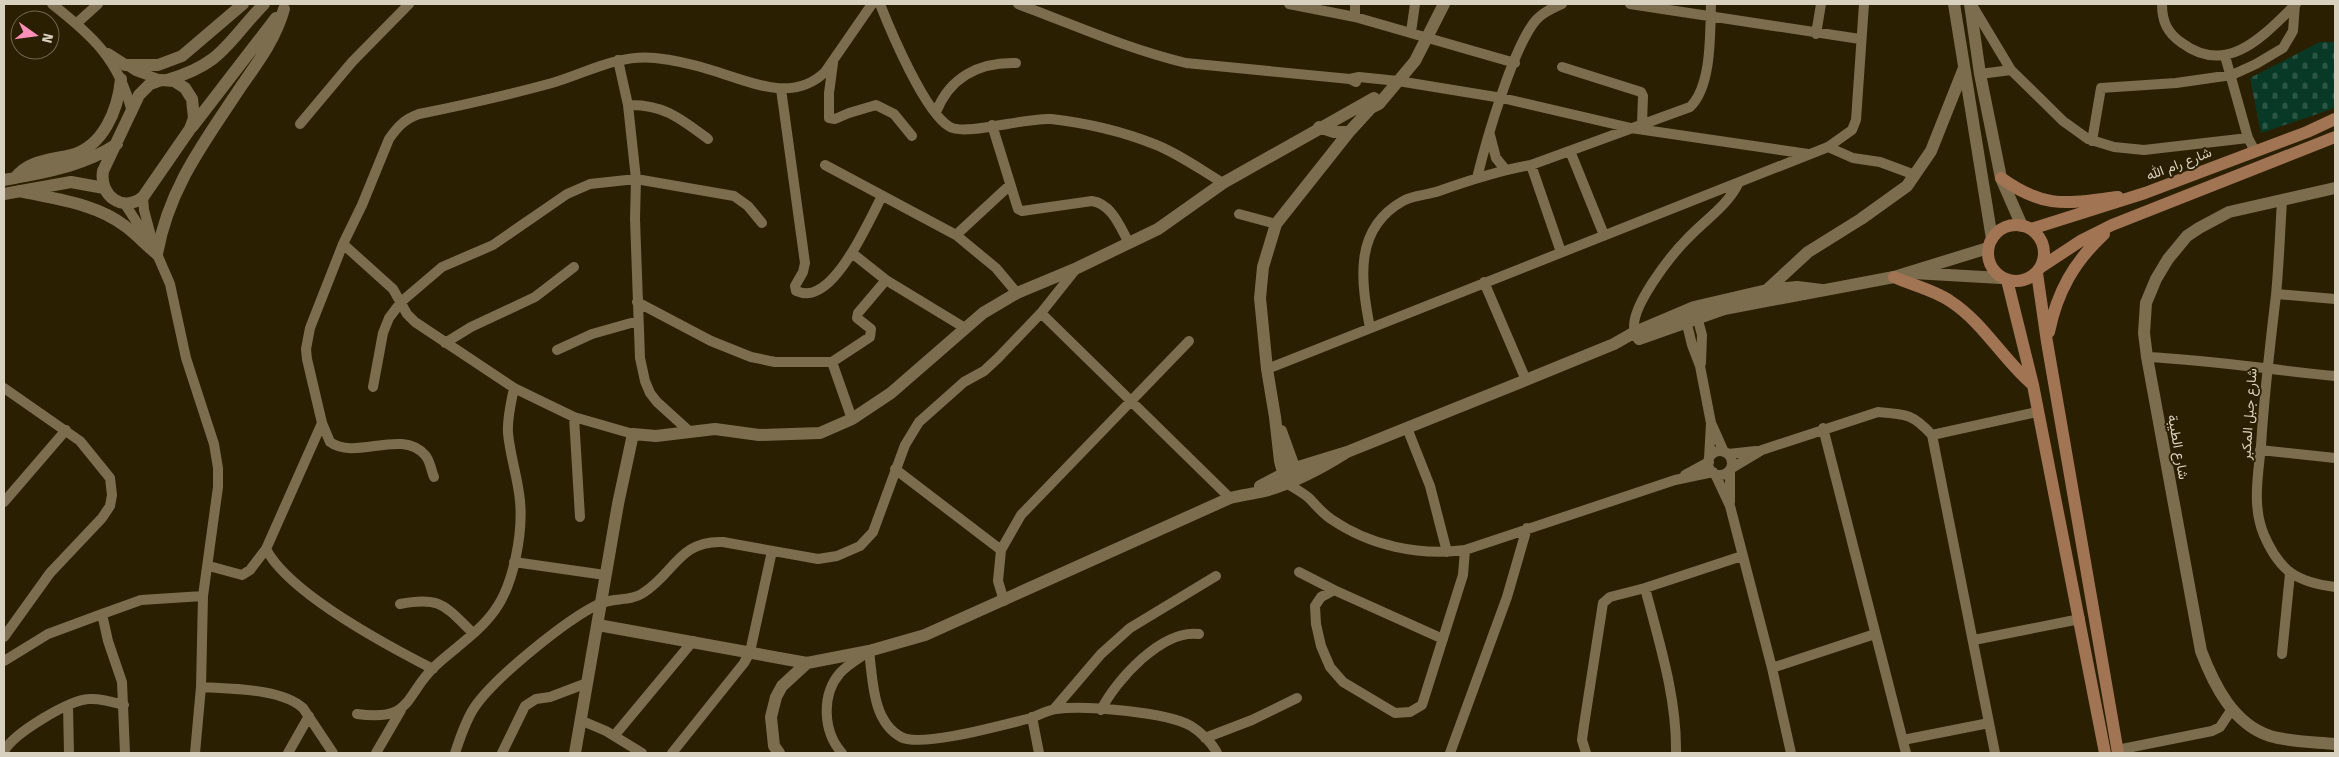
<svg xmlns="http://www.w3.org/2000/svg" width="2339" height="757" font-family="'Fira Sans',Vazirmatn,sans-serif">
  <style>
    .cemetery { fill: url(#cemetery-stones) }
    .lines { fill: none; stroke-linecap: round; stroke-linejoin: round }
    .minor { stroke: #7b6d4d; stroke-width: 10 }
    .tertiary { stroke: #7b6d4d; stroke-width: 12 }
    .secondary { stroke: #a17454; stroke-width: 12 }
    .labels { text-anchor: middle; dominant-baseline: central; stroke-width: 4; stroke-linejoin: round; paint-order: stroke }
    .street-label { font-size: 14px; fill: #d9d1c0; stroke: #2b1f01 }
  </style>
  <defs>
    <pattern id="cemetery-stones" width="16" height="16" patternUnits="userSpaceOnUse" patternTransform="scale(1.25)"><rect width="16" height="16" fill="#073926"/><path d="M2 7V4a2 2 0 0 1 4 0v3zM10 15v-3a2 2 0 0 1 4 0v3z" fill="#2b5544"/></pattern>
  </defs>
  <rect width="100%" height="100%" fill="#2b1f01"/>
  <!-- cemetery -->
  <path class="cemetery" d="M2320 42H2335V106L2332 109 2261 133 2250 78Z"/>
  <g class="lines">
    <!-- minor -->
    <path class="minor" d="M52 4C93 36 119 60 132 112
      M880 4C891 32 925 113 950 127 966 136 1027 117 1051 119 1086 123 1121 131 1154 144 1178 153 1201 170 1223 183
      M1018 4C1074 25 1128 49 1186 63L1350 79 1356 82
      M1289 4 1355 17 1515 63
      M1630 4 1860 39
      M2162 4C2162 21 2167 33 2182 43 2228 77 2264 35 2296 4
      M1972 5 2011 70 2063 121 2088 139 2114 147 2144 150 2248 138
      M1355 17V4
      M77 23 98 4
      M1411 32 1415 4
      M1816 34 1821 4
      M108 53 136 71 161 80
      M2225 56 2248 138 2255 151
      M618 60 628 105 636 179 635 219 640 358 645 381 650 393 657 402 689 431
      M833 63 829 93V118L835 119 849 113 876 105 894 114 912 136
      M1562 67 1641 92 1643 96 1642 124
      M1980 74 2011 70
      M1350 79 1359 77 1398 81 1502 98 1631 128 1808 154
      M781 89 805 263 803 272 795 286 796 291C803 294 811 294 818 290 844 277 869 221 882 196
      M628 105C663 104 680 118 708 139
      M936 112C950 77 979 62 1016 63
      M300 124 352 62 409 4
      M992 125 1018 209 1022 211 1092 201C1112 204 1120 227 1129 243
      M1490 135 1496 158 1505 169
      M2092 141 2101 88 2176 83 2232 75 2256 64 2283 48 2293 31 2295 4
      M1828 147 1853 158 1880 162 1915 175
      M1570 151 1604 235
      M825 165 956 235 996 268 1017 293
      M1531 165 1561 252
      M1477 178C1486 141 1513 47 1536 20 1543 12 1553 8 1562 4
      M143 197 144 210 151 236
      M2282 201C2280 232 2279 264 2276 295 2270 345 2264 395 2261 446 2258 475 2252 507 2264 535 2280 572 2297 582 2335 587
      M125 204 157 254 170 284 186 358 214 444 218 468V487L203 596 201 687 195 753
      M1239 214 1276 224
      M956 235 1010 185
      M343 244 393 289 407 314 415 322 514 388 574 417 633 434
      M852 253 886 280 965 328
      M1484 282 1526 380
      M2276 294 2335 299
      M637 302 711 341 751 357 775 362H832L870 337 871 329 857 318 858 313 886 280
      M1041 313 1230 498
      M1696 313 1702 335 1701 363
      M1685 316 1692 345 1700 366 1711 423 1709 459
      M1370 328C1361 281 1353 229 1403 201 1413 195 1428 195 1439 191 1470 180 1500 170 1531 165L1690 107C1712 86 1710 33 1711 4
      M1635 332C1627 310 1672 254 1688 238 1705 220 1727 206 1738 184
      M445 343 471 327 535 297 574 267
      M557 350 592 334 638 321
      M2147 357C2210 360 2272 370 2335 376
      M832 362 852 419
      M1267 369 1828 147 1852 130 1856 120 1864 4
      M373 387 383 333 389 318 401 302 442 267 493 245 567 194 590 184 636 179 734 196 748 206 762 223
      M4 388 80 441 110 478 112 495 110 506 102 518 50 573 4 637
      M574 417 580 517
      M322 423 330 442C356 461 401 428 425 455 430 460 431 470 434 477
      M1712 425 1724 452
      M1407 428 1430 486 1447 552
      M1823 428 1906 753
      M1932 435 2037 412
      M2260 450 2335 458
      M1708 463a12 12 0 1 1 24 0a12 12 0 1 1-24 0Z
      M1728 454 1756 451
      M1732 468 1762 450 1878 412C1906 414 1913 414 1932 435L1995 753
      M895 469 1001 550
      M1730 470V502
      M1715 474 1730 506 1772 668 1791 753
      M1685 475 1709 462
      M1286 483C1294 488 1302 492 1309 498 1316 505 1323 514 1331 519 1370 546 1419 556 1465 550L1675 480 1713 472
      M4 502 66 430
      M514 562 605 575
      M209 566 242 575 250 570 266 549
      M1299 572 1334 590 1321 597 1315 606 1316 624 1321 646 1330 667 1343 682 1395 713 1410 712 1422 705 1463 575 1465 550
      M1645 588C1659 642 1677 697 1676 753
      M1334 590 1443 639
      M1004 601 998 581 1001 550 1021 515 1189 341
      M400 604C441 596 445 606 473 633
      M1974 640 2080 619
      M2282 654 2290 574
      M4 661 48 634 102 614
      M1772 668 1875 634
      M433 669C388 646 289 593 266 549L322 423 307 359 306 349 310 328 343 244 362 205 389 139C398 126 405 119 419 114 464 105 508 95 552 83 586 73 618 54 655 58 674 60 692 64 711 70 748 81 792 104 825 72L872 4
      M201 687C230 689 281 688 303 708L333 753
      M68 706 69 753
      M1054 709 1101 654 1130 628 1216 576
      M1101 710C1116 680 1162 629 1199 634
      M357 714C413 721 403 698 434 667 454 648 479 633 495 610 514 584 523 532 520 501 518 478 510 456 508 433 507 418 511 403 514 388
      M1032 717 1039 753
      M580 720 606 731 642 753
      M614 736 693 641
      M1205 738 1252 720 1297 698
      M1903 740 1989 723
      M2117 750 2212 731 2220 727 2232 709
      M4 751C14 733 69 700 89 699 101 698 113 702 124 705
      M125 753 122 682 108 641 102 614 141 600 203 596
      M288 753 309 716
      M376 753 401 710
      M455 753C460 738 465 722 474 708 494 678 567 619 599 604 613 597 630 602 643 593 674 574 679 540 723 542L818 559 837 556 860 546 873 532 905 445 919 422 964 382 984 371 998 358 1041 313 1076 269
      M502 753 525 706 536 699 550 697 587 683
      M672 753 744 663 750 652 772 551
      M842 753C823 732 821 695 840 673 848 664 860 658 869 651 873 680 872 721 901 737 921 748 1006 724 1031 718 1039 715 1048 710 1056 709 1084 705 1167 712 1191 726 1201 732 1212 743 1217 753
      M1450 753 1507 597 1527 528
      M1586 753 1582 740 1584 725 1603 603 1610 597 1645 588 1742 556"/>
    <!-- tertiary -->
    <path class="tertiary" d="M1954 4 1992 239
      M1970 4 1980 74 2001 178 2022 226
      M125 65H158L182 56 243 4
      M161 80 174 81 185 88 192 99 194 118 190 129 143 197C123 213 99 196 103 171L139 95 150 84Z
      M167 80C223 64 227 42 264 4
      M192 127 276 18
      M1319 127 1334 132H1349
      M15 178C29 160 50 160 71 155 103 147 118 110 121 79
      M4 180C44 172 82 167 117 144
      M2335 188 2229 212 2199 228 2187 236 2168 259 2156 279 2146 303 2144 333 2147 357 2201 651C2214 685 2233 724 2270 736 2290 742 2314 742 2335 744
      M19 191C54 199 95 203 125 226 136 234 146 245 157 254
      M4 194 71 182 104 188
      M157 254C169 187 205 141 242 85 259 61 276 38 284 9
      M1913 273 2001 278
      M1767 290 1808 252 1861 219 1907 186 1931 151 1964 68
      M1639 339 1724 309 1894 277 1988 248
      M1281 431 1297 475
      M1285 480 1280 461 1275 417 1267 369 1260 298 1263 267 1276 224 1349 132 1371 108 1379 104 1415 61 1444 4
      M1260 486 1295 468 1347 452 1526 380 1614 344 1635 332 1694 307 1767 290 1797 287 1822 290
      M598 625 807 663
      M575 753 618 504 633 434 656 436 715 429 759 435 820 433 852 419 891 393 983 313 1017 293 1077 268 1158 229 1223 183 1374 98
      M779 753 774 746 771 717 776 697 782 686 807 663 869 651 925 635 1230 498C1241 495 1253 494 1265 491 1293 483 1322 468 1347 452"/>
    <!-- secondary -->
    <path class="secondary" d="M2001 178C2046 210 2067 203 2118 197
      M1988 253a28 28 0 1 1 56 0a28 28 0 1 1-56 0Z
      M2031 229 2145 193 2307 132 2335 119
      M2041 267 2082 240 2112 225 2335 137
      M2037 273 2047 342 2118 753
      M1894 277C1912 285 1934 290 1950 301 1984 323 2003 360 2033 385
      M2007 280 2033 385 2105 753
      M2049 332C2057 292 2074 262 2104 234"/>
  </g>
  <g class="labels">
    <!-- street labels -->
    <g class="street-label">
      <text transform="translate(2179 164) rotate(-21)">شارع رام الله</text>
      <text transform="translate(2249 414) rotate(-86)">شارع جبل المكبر</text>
      <text transform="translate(2178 447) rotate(80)">شارع الطيبة</text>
    </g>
  </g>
  <!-- border -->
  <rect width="2339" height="757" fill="none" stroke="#d9d1c0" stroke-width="10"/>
  <!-- north arrow -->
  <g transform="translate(35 35) rotate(104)"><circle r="24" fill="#2b1f01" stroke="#71664d"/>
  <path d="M0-4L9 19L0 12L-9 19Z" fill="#ff8eba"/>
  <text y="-8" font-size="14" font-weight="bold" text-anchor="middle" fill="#d9d1c0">N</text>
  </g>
</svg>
